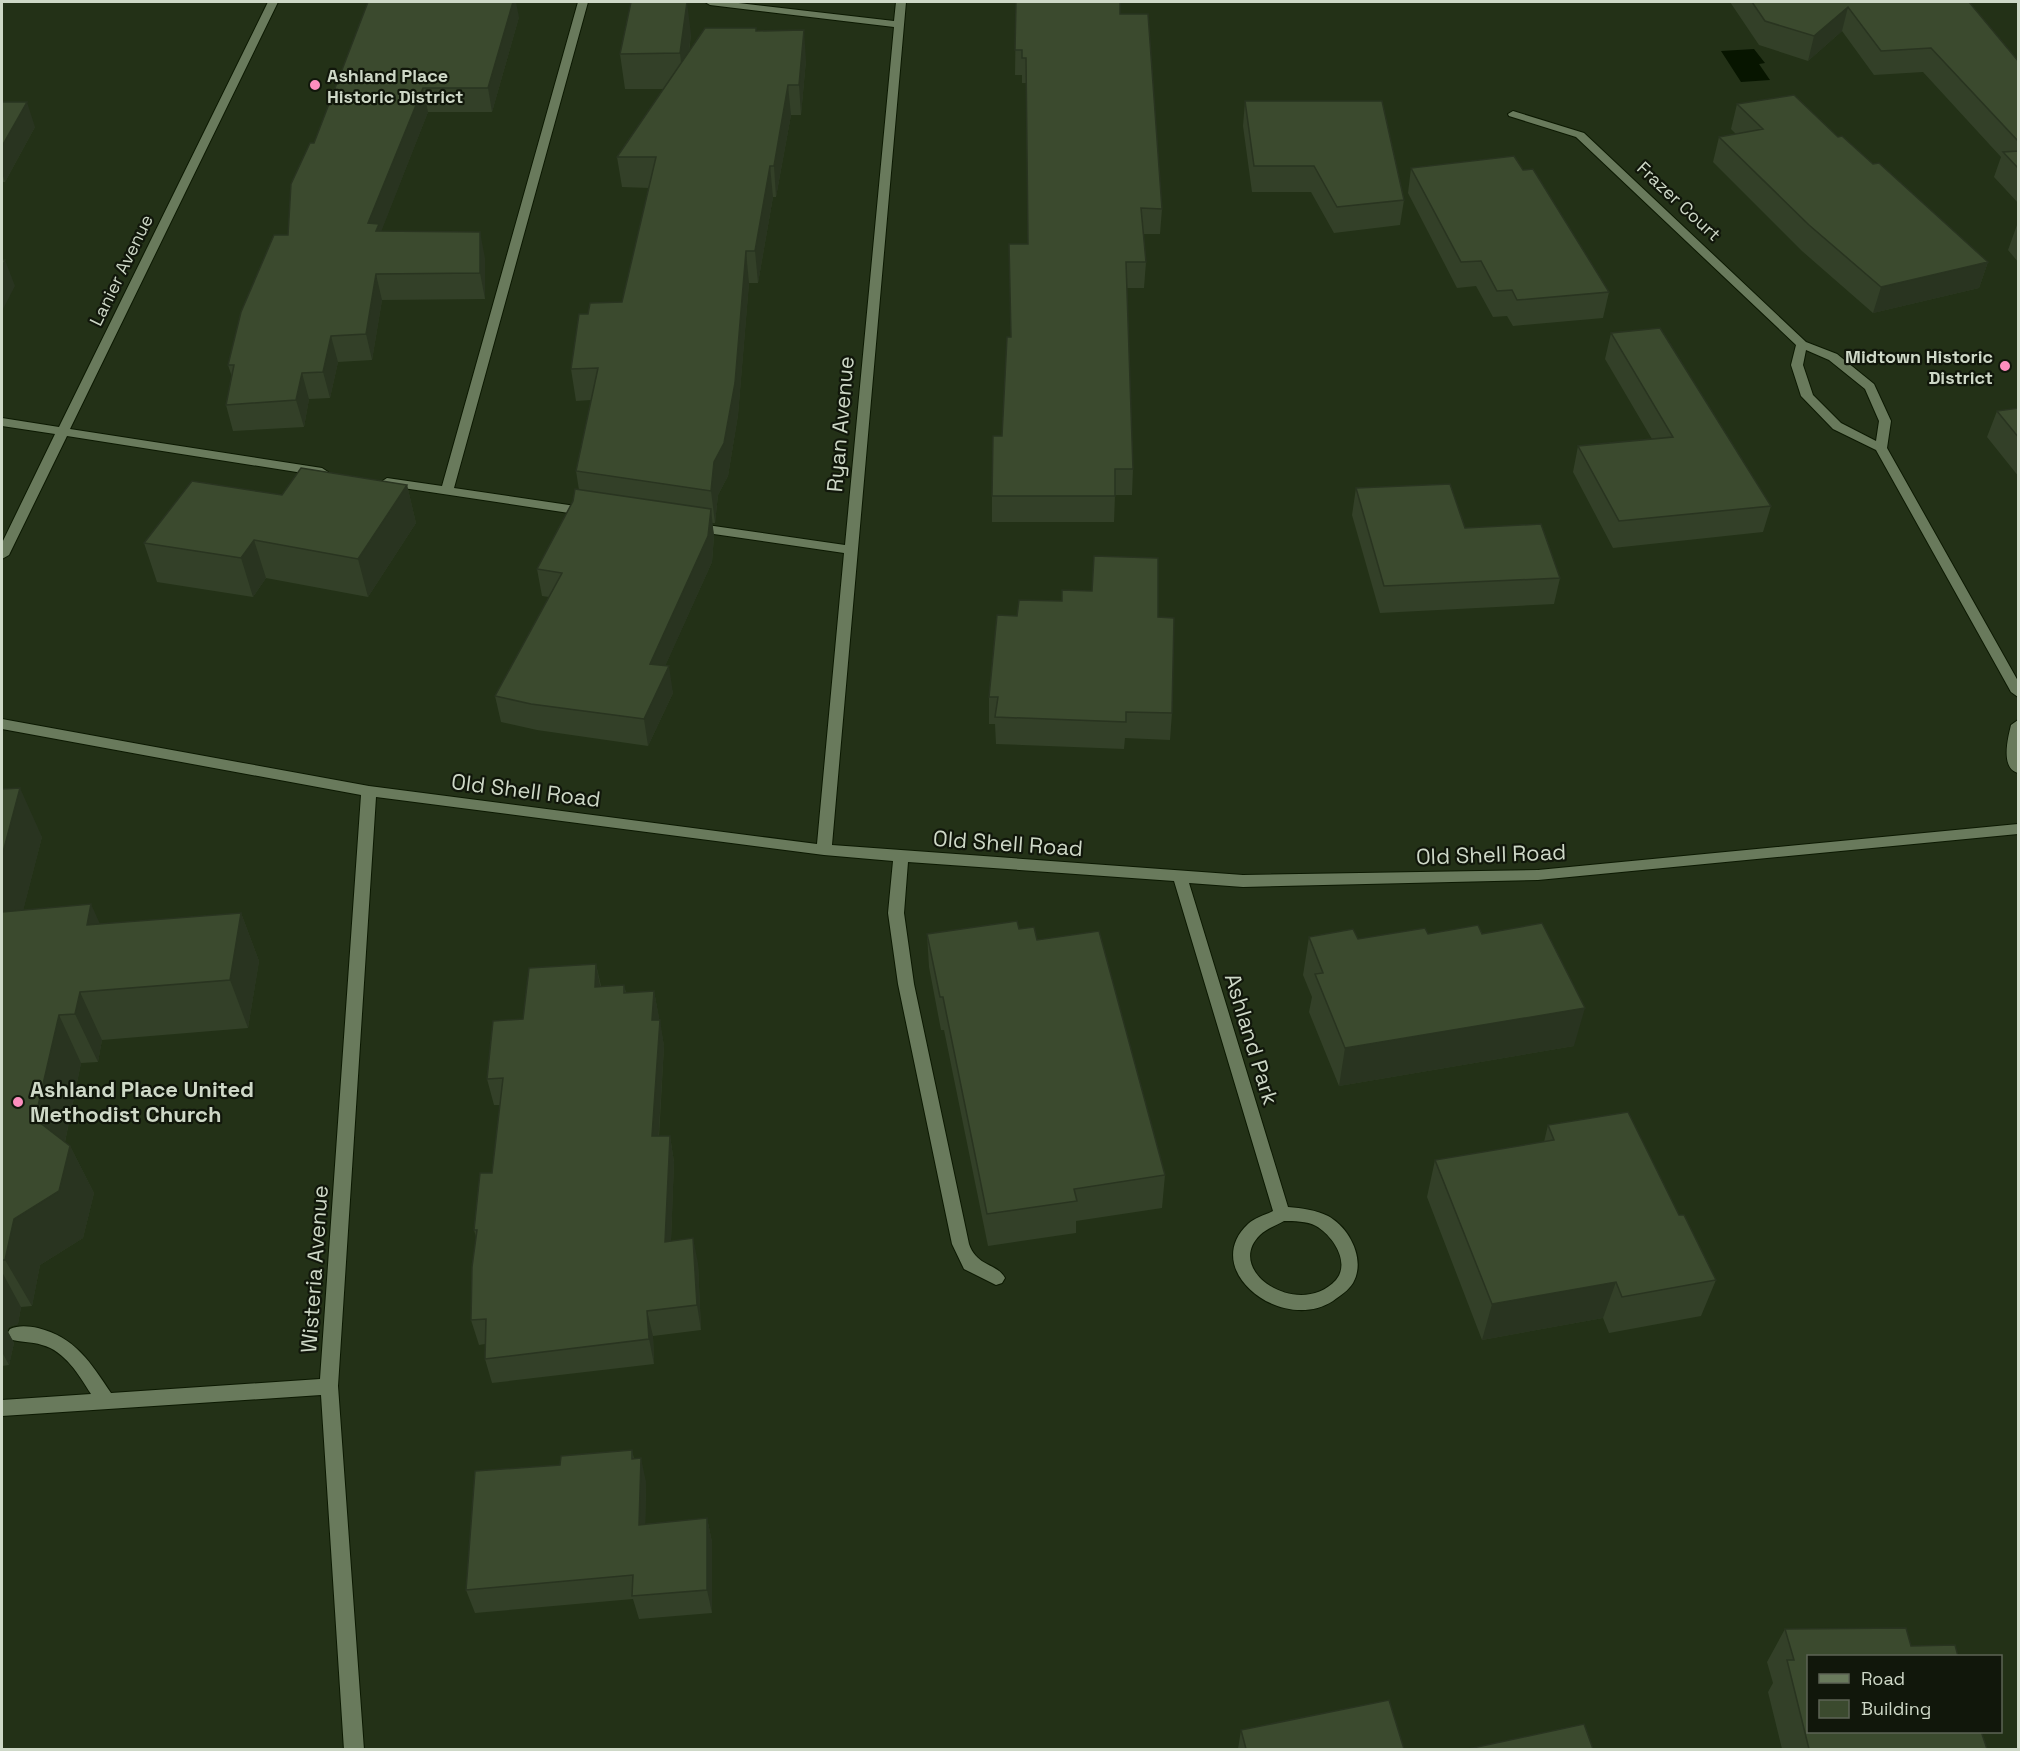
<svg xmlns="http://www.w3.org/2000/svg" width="2020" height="1751" font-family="'Space Grotesk',sans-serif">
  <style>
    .water { fill: #071500 }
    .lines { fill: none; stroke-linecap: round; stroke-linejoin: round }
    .minor-casing { stroke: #0c1902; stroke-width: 2 }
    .minor { fill: #697a5c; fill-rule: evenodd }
    .wall { fill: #334028 }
    .shaded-wall { fill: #293420 }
    .building { fill: #3b4a2e; stroke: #293420; stroke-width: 1.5 }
    .poi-dot { fill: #fd8ebe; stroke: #11170b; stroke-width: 2 }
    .labels { text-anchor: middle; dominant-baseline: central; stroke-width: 4.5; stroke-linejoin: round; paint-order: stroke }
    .far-poi-label { font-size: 18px; font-weight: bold; fill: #ced8c7; stroke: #11170b; text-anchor: start }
    .far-street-label { font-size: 18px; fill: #ced8c7; stroke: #11170b }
    .street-label { font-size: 22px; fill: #ced8c7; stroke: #11170b }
    .poi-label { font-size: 22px; font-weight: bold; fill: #ced8c7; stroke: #11170b; text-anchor: start }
  </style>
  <rect width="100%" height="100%" fill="#233117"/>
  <!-- water -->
  <path class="water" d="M1754 49 1765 63 1759 64 1770 80 1741 82 1721 51Z"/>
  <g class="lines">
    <defs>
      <path id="minor" d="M268 2H278L70 429 322 468 328 472 322 476 67 436 9 555 2 559V543L55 434 2 426V418L59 427Z
        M578 2H588L454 488 589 508 595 512 589 516 383 485 381 482 387 478 442 486Z
        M705 2H730L894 21 896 2H906L832 845 1243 875 1538 870 2018 824V834L1538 880 1243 887 1189 883 1288 1207C1302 1208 1316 1210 1328 1216 1350 1228 1366 1260 1353 1283 1348 1291 1341 1295 1333 1301 1282 1334 1199 1270 1248 1224 1254 1218 1265 1215 1273 1211L1174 881 908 862 904 913 914 984 969 1244C977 1267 997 1263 1005 1278L1002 1283 996 1285 964 1269 952 1244 898 984 888 913 893 861 824 855 376 797 338 1386 364 1750H344L321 1395 2 1416V1400L91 1394C79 1375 65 1351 42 1345 31 1341 20 1343 10 1339L7 1334 10 1329C18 1325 29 1326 38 1328 75 1337 91 1363 111 1393L320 1379 361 795 2 729V719L369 786 817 844 844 553 693 531 687 527 693 523 845 545 894 27 710 5ZM1284 1221C1294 1221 1307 1221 1316 1226 1332 1235 1351 1262 1336 1280 1299 1320 1223 1271 1260 1235 1266 1229 1277 1225 1284 1221Z
        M1513 111 1584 133 1806 342 1837 354 1874 384 1891 421 1887 448 2018 681V697L2011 692 1876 450 1833 429 1801 396 1791 365 1796 345 1576 137 1509 116 1508 114ZM1806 350 1829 360 1865 389 1879 421 1876 441 1841 423 1813 395 1803 365Z
        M2018 720V773C2000 768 2008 738 2011 725Z"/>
    </defs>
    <!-- minor casing -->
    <use href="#minor" class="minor-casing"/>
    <!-- minor -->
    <use href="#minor" class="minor"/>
  </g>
  <!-- wall -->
  <path class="wall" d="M1016 2 1120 14 1162 209 1160 234H1143L1146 262 1144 288H1127L1133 469 1132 495H1115L1114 522H992V496L1002 436 1011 337 1009 244H1028L1026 83H1022V75H1015Z
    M1730 2H1969L2019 62V204L1994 177 2001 157 1923 72 1874 75 1842 31 1808 61 1759 45Z
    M519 17 492 112H428L381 231 485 258V299L382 300 372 360 338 362 330 398 309 399 304 427 233 431 226 405 232 377 228 365 288 235 314 143Z
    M757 31 806 60 801 115H791L776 197H773L758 283H749L738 415 728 476 718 495 715 523H712L714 536 712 562 665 666 673 693 648 746 537 730 501 722 495 696 549 597 542 596 537 569 579 490 576 471 591 400 576 401 571 369 588 314 622 302 649 188 622 187 617 157 664 89H625L620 54 691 34 689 53Z
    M1245 101 1404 200 1400 225 1334 233 1311 192H1252L1243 126Z
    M2 102 35 127 5 182H2Z
    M1737 104 1838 137 1873 164 1988 262 1979 288 1873 313 1802 251 1713 162 1719 137 1736 134 1731 129Z
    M1411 168 1609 292 1603 318 1513 326 1507 316 1493 317 1476 286 1457 288 1408 193Z
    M2017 225H2019V263L2008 250Z
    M1611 333 1771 506 1763 532 1613 548 1573 472 1578 446 1652 439 1605 359Z
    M2019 408V477L1987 437 1997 411Z
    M407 485 416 523 368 597 266 578 253 597 157 582 144 543 282 495Z
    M1356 488 1465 528 1560 578 1554 604 1380 613 1352 515Z
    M1158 617 1172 713 1170 740 1125 738 1124 749 996 744 995 724H989V697Z
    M2 789 42 837 23 910 100 924 241 913 259 961 248 1028 102 1040 98 1062 81 1063 65 1142 70 1146 94 1193 83 1238 40 1265 32 1306 21 1307 18 1324 9 1327 7 1330 14 1343 9 1365 2 1366Z
    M1019 929 1037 940 1165 1175 1162 1208 1076 1221V1233L988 1246 944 1030H941L929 967 927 934Z
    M1428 934H1482L1574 1046 1339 1086 1309 1012 1312 997 1303 975 1309 937 1358 939Z
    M596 964 601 986 624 985 626 993 654 991 664 1046 659 1136H670L674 1162 671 1241 698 1263 701 1330 653 1336 654 1364 492 1383 485 1359V1344L479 1345 471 1320 476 1237 474 1230 492 1173 500 1105H494L487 1079 523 1019Z
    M1548 1125 1679 1215 1716 1280 1701 1316 1609 1333 1603 1318 1482 1340 1427 1197 1435 1160 1544 1142Z
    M632 1450 634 1459 646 1482 645 1524 707 1518 712 1542V1613L639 1619 633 1599 475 1613 466 1590Z
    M1785 1629 1911 1646 1987 1749H1782L1768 1692 1773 1683 1767 1662Z
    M1241 1730 1404 1749H1238Z"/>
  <!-- shaded-wall -->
  <path class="shaded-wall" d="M513 2H516L519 17 492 112 488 88Z
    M687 2 691 34 684 89 680 53Z
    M1848 7 1842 31 1808 61 1814 36Z
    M804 30 806 60 801 115 799 85Z
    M788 85 791 115 776 197 774 166Z
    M423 88 428 112 381 232 385 249 368 223Z
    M27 102 35 127 5 182 2 173V146Z
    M770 166 773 197 758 283 755 251Z
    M480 232 485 258V299L480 273Z
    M746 251 749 283 738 415 728 476 718 495 715 523 711 491 714 462Z
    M5 260 15 286 2 311V267Z
    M1988 262 1979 288 1873 313 1881 287Z
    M376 274 382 300 372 360 366 334Z
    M331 336 338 362 330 398 323 372Z
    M302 373 309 399 304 427 296 400Z
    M407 485 416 523 368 597 358 559Z
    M711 509 714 536 712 562 654 691 650 664Z
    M254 540 266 578 253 597 241 558Z
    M669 666 673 693 648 746 644 719Z
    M20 788 42 837 10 962 2 944V856Z
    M91 904 113 953 87 925Z
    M241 913 259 961 248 1028 230 980Z
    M596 964 601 990 595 987Z
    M654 991 659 1017 657 1046 652 1020Z
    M80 992 102 1040 98 1062 75 1014Z
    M1585 1008 1574 1046 1339 1086 1345 1048Z
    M59 1015 81 1063 60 1166 35 1119Z
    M660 1020 664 1046 657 1162 652 1136Z
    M670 1136 674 1162 670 1267 665 1242Z
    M70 1146 94 1193 83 1238 40 1265 32 1306 5 1260 14 1219Z
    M693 1238 698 1263 701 1330 697 1305Z
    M2 1272 21 1307 18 1324 9 1327 7 1330 14 1343 9 1365 2 1352Z
    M1616 1282 1603 1318 1482 1340 1492 1304Z
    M647 1311 653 1336 654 1364 649 1339Z
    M641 1458 646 1482 645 1548 639 1525Z
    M707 1518 712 1542V1613L707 1590Z"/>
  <!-- building -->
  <path class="building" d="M368 2H513L488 88H423L368 223 379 224 376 231 480 232V273L376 274 366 334 331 336 323 372 302 373 296 400 226 405 234 365H228L241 312 274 235H288L291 184 310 143H314Z
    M631 2H687L680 53 620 54Z
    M1016 2H1120V14H1148L1162 209 1141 208 1146 262H1126L1133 469H1115V496H992L993 436H1002L1007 337H1011L1009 244H1028L1026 58H1022V50H1015Z
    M1752 2H1969L2019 62V142L1931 48 1881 51 1848 7 1814 36 1765 21Z
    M705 28H756V31L804 30 799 85H788L774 166H770L755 251H746L735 383 724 443 714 462 711 491 576 471 598 368 571 369 579 314H588L590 303 622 302 656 157H617Z
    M1794 95 1838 137 1842 136 1873 164 1879 163 1988 262 1881 287 1809 225 1719 137 1763 129 1737 104Z
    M1245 101H1382L1404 200 1337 207 1314 166H1254Z
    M2 102H27L2 146Z
    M2019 151V169L2003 152Z
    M1514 156 1523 170 1533 169 1609 292 1517 300 1512 290 1497 291 1481 261 1461 262 1411 168Z
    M2 260H5L2 267Z
    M1660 328 1771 506 1619 521 1578 446 1673 437 1611 333Z
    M2019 408V438L1997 411Z
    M301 468 407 485 358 559 254 540 241 558 144 543 192 481 282 495Z
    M1450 484 1465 528 1541 524 1560 578 1384 586 1356 488Z
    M575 489 711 509 708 536 650 664 669 666 644 719 531 704 495 696 562 573 537 569 573 501Z
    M1094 556 1158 558V617L1174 618 1172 713 1126 712V722L995 717 998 697H989L997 615 1017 616 1019 600 1062 601V590L1092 591Z
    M20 788 2 856V789Z
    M91 904 87 925 241 913 230 980 80 992 75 1014 59 1015 35 1119 70 1146 59 1191 14 1219 5 1260H2V912Z
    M1017 921 1019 929 1034 927 1037 940 1099 931 1165 1175 1074 1189 1077 1201 987 1214 943 997H940L927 934Z
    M1542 923 1585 1008 1345 1048 1315 974 1323 973 1309 937 1353 929 1358 939 1425 928 1428 934 1478 925 1482 934Z
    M596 964 595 987 624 985V993L654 991 652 1020H660L652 1136H670L665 1242 693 1238 697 1305 647 1311 649 1339 485 1359 486 1319 471 1320 472 1267 477 1230H474L480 1173H492L503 1078 487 1079 493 1021 523 1019 529 968Z
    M1628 1112 1679 1215H1684L1716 1280 1622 1297 1616 1282 1492 1304 1435 1160 1554 1140 1548 1125Z
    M632 1450V1459L641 1458 639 1525 707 1518V1590L632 1596 633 1575 466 1590 475 1471 560 1465 561 1456Z
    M1906 1628 1911 1646 1955 1645 1958 1656H1809V1731H1981L1987 1749H1809L1787 1660H1794L1785 1629Z
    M1389 1700 1404 1749H1246L1241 1730Z
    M1584 1724 1593 1749H1468Z"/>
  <!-- markers -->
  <g class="poi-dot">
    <circle cx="315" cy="85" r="6"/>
    <circle cx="2005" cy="366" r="6"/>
    <circle cx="18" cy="1102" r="6"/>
  </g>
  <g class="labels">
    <!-- far-poi labels -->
    <g class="far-poi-label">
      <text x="327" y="75">Ashland Place<tspan x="327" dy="21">Historic District</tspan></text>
      <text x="1993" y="356" text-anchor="end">Midtown Historic<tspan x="1993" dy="21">District</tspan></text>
    </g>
    <!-- far-street labels -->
    <g class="far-street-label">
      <text transform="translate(1679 201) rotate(43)">Frazer Court</text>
      <text transform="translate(121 270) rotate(-64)">Lanier Avenue</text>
    </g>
    <!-- street labels -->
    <g class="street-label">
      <text transform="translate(840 424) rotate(-85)">Ryan Avenue</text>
      <text transform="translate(526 790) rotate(7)">Old Shell Road</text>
      <text transform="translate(1008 843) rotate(4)">Old Shell Road</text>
      <text transform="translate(1491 854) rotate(-2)">Old Shell Road</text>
      <text transform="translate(1252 1039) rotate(73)">Ashland Park</text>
      <text transform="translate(314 1269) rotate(-86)">Wisteria Avenue</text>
    </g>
    <!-- poi labels -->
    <g class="poi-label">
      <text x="30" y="1089">Ashland Place United<tspan x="30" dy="25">Methodist Church</tspan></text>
    </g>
  </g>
  <!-- border -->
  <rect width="2020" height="1751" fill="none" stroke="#ced8c7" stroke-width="6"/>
  <!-- legend -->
  <rect x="1807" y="1655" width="195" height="78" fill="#11170b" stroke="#5d6456" stroke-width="1.5"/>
  <rect x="1819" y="1674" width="30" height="9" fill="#697a5c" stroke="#5d6456" stroke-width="1.5"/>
  <text x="1861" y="1685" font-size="18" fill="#ced8c7">Road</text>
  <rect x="1819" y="1700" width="30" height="18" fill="#3b4a2e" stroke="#5d6456" stroke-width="1.5"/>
  <text x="1861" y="1715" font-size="18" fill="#ced8c7">Building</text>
</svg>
